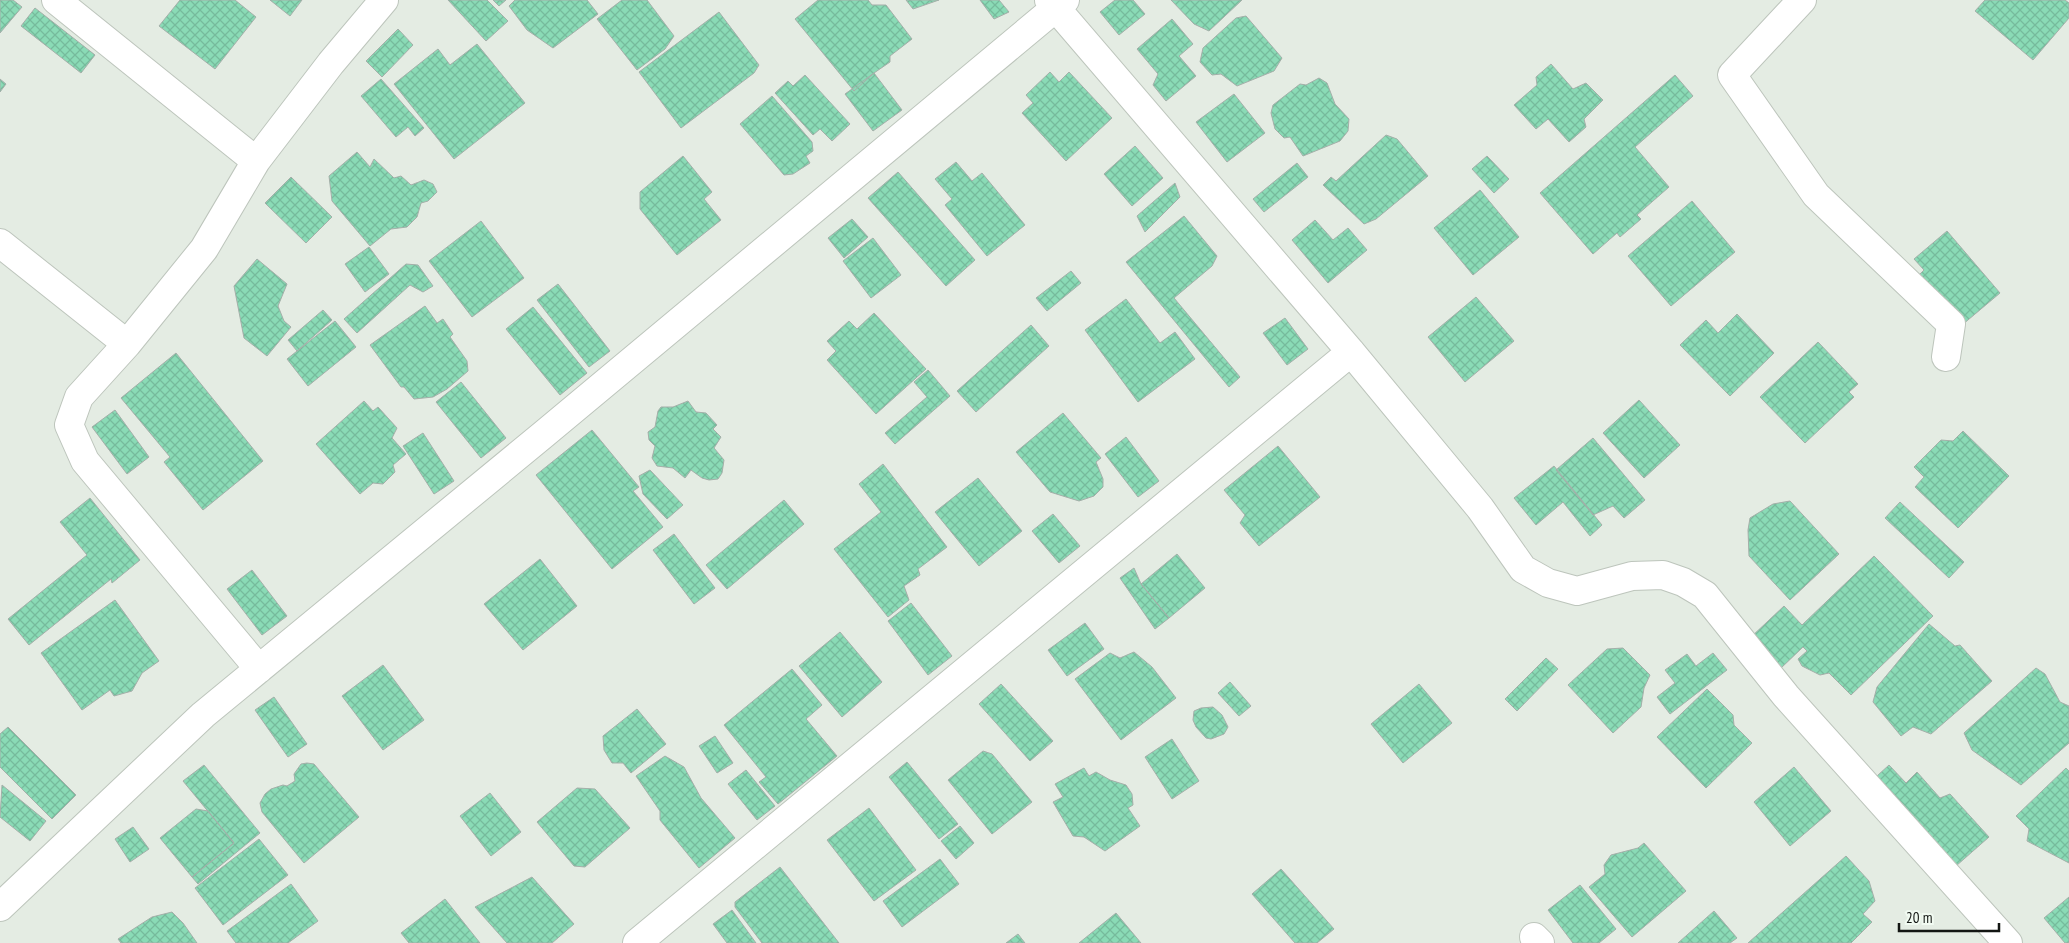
<svg xmlns="http://www.w3.org/2000/svg" width="2069" height="943" font-family="'PT Sans Narrow',sans-serif">
  <style>
    .building { fill: url(#building-cross-hatch); stroke: #a4afa9 }
    .lines { fill: none; stroke-linecap: round; stroke-linejoin: round }
    .minor-casing { stroke: #bdc5bc; stroke-width: 30 }
    .minor { stroke: #fff; stroke-width: 28 }
  </style>
  <defs>
    <pattern id="building-cross-hatch" width="8" height="8" patternUnits="userSpaceOnUse" patternTransform="scale(1.25)"><rect width="8" height="8" fill="#8adbb6"/><path d="M0 0l8 8M0 8l8-8" fill="none" stroke="#76bb9c"/></pattern>
  </defs>
  <rect width="100%" height="100%" fill="#e4ece3"/>
  <!-- building -->
  <path class="building" d="M0 0H13L22 7 0 33Z
    M180 0H235L256 17 215 69 159 26Z
    M270 0H302L290 16Z
    M448 0H487L508 21 486 41Z
    M493 0H506L499 6Z
    M515 0H587L598 14 553 48 527 30 509 6Z
    M622 0H647L674 36 665 49 637 70 597 19Z
    M818 0H868L872 5H886L912 39 890 56V62L874 73 854 91 795 19Z
    M906 0H939L913 9Z
    M980 0H999L1009 12 994 19Z
    M1115 0H1133L1145 14 1119 35 1100 12Z
    M1171 0H1242L1209 31 1194 24Z
    M1985 0H2065L2069 3V18L2033 60 1975 11Z
    M35 8 95 55 81 73 21 26Z
    M719 12 759 65 754 73 681 128 639 72Z
    M1246 16 1282 58 1274 71 1237 86 1221 74 1212 75 1200 62 1203 48 1236 18Z
    M1172 19 1193 44 1179 56 1196 76 1166 101 1153 85 1158 74 1137 49Z
    M398 29 413 45 382 77 366 61Z
    M477 44 525 103 454 159 394 84 438 49 450 65Z
    M1551 64 1573 89 1586 83 1603 100 1584 119 1586 127 1569 142 1548 119 1536 129 1514 105 1537 85 1536 77Z
    M1050 72 1059 82 1069 72 1112 118 1066 161 1022 113 1033 103 1026 95Z
    M874 73 902 110 873 131 845 94Z
    M805 75 850 124 832 141 820 129 813 135 775 93 788 81 793 86Z
    M1675 75 1693 96 1635 147 1669 187 1637 215 1641 219 1620 237 1617 233 1593 254 1540 193Z
    M1319 78 1327 83 1335 104 1349 119 1348 131 1340 141 1303 156 1290 137 1284 138 1275 129 1271 113 1273 105 1300 84 1306 85Z
    M0 79 6 84 0 92Z
    M381 79 424 128 415 136 408 127 396 137 361 96Z
    M1234 94 1265 133 1227 162 1196 122Z
    M772 96 812 142 813 151 806 156 810 163 793 174 784 175 740 124Z
    M1386 135 1397 139 1428 176 1376 219 1364 224 1323 185 1331 177 1336 181Z
    M1135 146 1163 178 1132 206 1104 174Z
    M357 152 370 167 374 159 394 178 401 176 411 185 424 180 433 184 437 192 428 201 421 203 417 217 407 227 391 229 370 246 332 201 329 176Z
    M683 156 712 192 704 199 721 220 677 255 640 209V192Z
    M1487 156 1509 179 1494 193 1472 169Z
    M956 162 972 181 982 173 1025 225 987 256 945 205 952 199 935 179Z
    M1297 163 1308 177 1264 212 1253 199Z
    M898 172 975 260 946 286 868 198Z
    M291 177 332 217 306 243 265 203Z
    M1175 183 1180 197 1145 232 1137 216Z
    M1480 190 1519 237 1473 275 1434 228Z
    M1692 201 1735 252 1671 306 1628 256Z
    M1184 216 1217 256 1212 266 1174 298 1240 377 1229 387 1126 262Z
    M852 219 868 237 844 258 828 238Z
    M1315 220 1333 240 1348 228 1367 250 1328 283 1292 240Z
    M481 221 524 278 472 317 429 261Z
    M1947 231 2000 293 1962 325 1919 275 1924 270 1914 259Z
    M873 238 901 275 871 298 843 261Z
    M369 247 389 274 365 292 345 264Z
    M257 259 287 284 278 306 284 321 291 327 267 356 244 338 234 286Z
    M406 264 418 265 433 286 423 292 410 285 357 333 344 319Z
    M1071 271 1081 283 1047 311 1036 298Z
    M558 284 610 351 589 367 537 300Z
    M1476 297 1514 341 1465 382 1428 337Z
    M1126 299 1160 343 1175 332 1195 359 1138 402 1085 330Z
    M425 306 437 323 443 319 453 334 450 337 467 361 468 371 447 389 433 397 414 399 404 387H401L370 345Z
    M533 307 587 373 560 395 506 329Z
    M323 310 332 320 297 351 288 340Z
    M874 313 926 369 876 414 827 360 836 351 827 341 849 321 857 329Z
    M1737 314 1774 353 1730 396 1680 345 1706 320 1718 333Z
    M1285 318 1308 349 1287 365 1263 333Z
    M335 321 356 347 308 386 287 359Z
    M1031 325 1049 346 976 412 957 391Z
    M1818 342 1858 384 1849 392 1854 397 1805 443 1760 397Z
    M176 353 263 461 203 510 164 462 170 457 121 398Z
    M928 370 950 396 895 444 885 433 927 397 914 382Z
    M461 382 506 438 481 458 436 402Z
    M1639 400 1680 445 1644 478 1603 433Z
    M364 401 373 411 378 407 397 428 392 438 406 454 393 465 395 472 383 484 373 483 360 494 316 444Z
    M688 401 696 412 706 413 717 425 713 429 721 437 714 448 724 460 722 473 718 479 709 480 702 478 691 470 685 478 673 468 657 466 652 458 655 446 649 440 648 432 655 427 658 411 661 407H673Z
    M115 410 149 457 127 474 92 427Z
    M1063 413 1101 458 1096 462 1103 479V487L1094 496 1079 501 1050 492 1016 452Z
    M592 430 639 487 633 491 663 527 612 569 536 475Z
    M1963 431 2009 476 1958 528 1915 487 1924 477 1914 467 1941 440 1953 441Z
    M423 433 454 481 434 494 403 446Z
    M1126 437 1159 481 1138 497 1105 454Z
    M1593 438 1645 500 1624 518 1613 506 1593 515 1556 470Z
    M1278 446 1320 497 1259 546 1240 523 1245 515 1224 490Z
    M883 464 947 547 918 569 920 575 904 586 909 600 888 617 834 549 881 512 859 484Z
    M1554 466 1602 525 1590 536 1563 502 1536 525 1514 498Z
    M650 470 683 505 667 519 643 494 639 476Z
    M978 478 1022 531 979 566 935 512Z
    M90 498 140 560 112 583 111 579 29 645 8 619 87 555 60 522Z
    M784 500 804 524 727 589 706 565Z
    M1790 501 1839 554 1790 600 1749 556 1748 530 1750 518 1773 504Z
    M1900 502 1964 562 1949 578 1885 518Z
    M1053 514 1080 546 1059 563 1032 531Z
    M674 534 715 588 694 604 653 550Z
    M1177 554 1205 588 1169 618 1141 584Z
    M1874 556 1933 616 1851 695 1829 673 1820 675 1802 666 1798 659 1807 651 1803 647 1780 669 1750 638 1784 606 1802 625Z
    M540 559 577 606 523 650 484 604Z
    M1134 568 1141 584 1169 618 1155 629 1120 578Z
    M252 570 287 616 262 635 227 589Z
    M115 600 159 661 142 673 132 691 114 696 110 690 82 710 41 653Z
    M911 603 952 656 928 675 888 621Z
    M1085 623 1104 649 1067 676 1048 650Z
    M1929 624 1955 646 1960 645 1992 681 1931 734 1913 727 1901 736 1873 702 1877 687Z
    M840 632 882 682 842 717 799 666Z
    M1623 648 1650 675 1644 688 1641 707 1613 733 1568 685 1607 649Z
    M1134 652 1152 667 1176 698 1121 740 1075 679 1110 653 1120 658Z
    M1713 653 1727 670 1670 714 1657 697 1675 683 1665 670 1687 654 1696 666Z
    M1546 658 1558 669 1517 711 1505 699Z
    M383 665 424 720 383 750 342 696Z
    M2036 668 2045 674 2060 702 2069 706V743L2021 785 1972 750 1964 733Z
    M792 669 822 705 806 719 837 756 778 804 759 782 766 777 724 725Z
    M1230 682 1251 706 1239 716 1218 693Z
    M1001 684 1053 741 1030 761 979 704Z
    M1419 684 1452 723 1403 763 1371 724Z
    M1707 689 1733 715 1734 725 1752 743 1706 788 1657 737Z
    M274 697 307 744 288 757 255 710Z
    M1213 707 1222 715 1228 727 1224 734 1211 739 1206 738 1196 727 1193 720 1194 711 1201 708Z
    M637 709 666 744 631 773 623 763H612L604 750 603 736Z
    M8 727 76 795 52 819 0 767V734Z
    M715 736 733 763 717 773 699 746Z
    M1172 739 1199 781 1172 799 1145 757Z
    M983 751 992 754 1032 802 992 834 948 780Z
    M665 756 684 767 701 798 735 838 699 868 660 820V811L636 776Z
    M907 762 958 824 939 839 889 777Z
    M307 763 314 764 359 817 304 863 262 812 260 803 265 794 271 789 283 785 287 786 295 781 294 774 301 764Z
    M204 765 260 833 198 884 192 877 234 843 183 781Z
    M1889 765 1906 783 1917 772 1940 798 1950 794 1989 837 1956 866 1877 776Z
    M1794 767 1831 811 1790 846 1754 802Z
    M1084 768 1089 776 1096 772 1110 780 1126 785 1132 794 1133 805 1128 808 1140 826 1105 851 1084 837 1073 836 1053 802 1063 797 1055 784Z
    M2066 768 2069 771V863L2027 841 2029 829 2016 816Z
    M746 770 775 806 757 820 728 784Z
    M2 785 46 821 30 841 0 817Z
    M577 788 595 789 630 828 585 867 574 866 537 822Z
    M490 793 521 832 491 856 460 816Z
    M869 808 916 870 874 901 827 840Z
    M196 809 208 811 234 843 192 877 160 838Z
    M960 826 974 843 956 859 941 841Z
    M133 827 149 849 130 862 115 839Z
    M259 839 288 875 223 925 195 888Z
    M1644 843 1686 891 1632 937 1589 887 1605 874 1604 865 1611 855 1638 848Z
    M1846 856 1869 881 1875 901 1863 914 1872 922 1851 943H1748Z
    M940 859 959 884 902 927 883 901Z
    M780 867 839 943H762L735 907V902Z
    M1281 869 1334 929 1317 943H1295L1252 894Z
    M532 877 574 924 552 943H507L475 907Z
    M291 884 318 921 288 943H236L227 931Z
    M1580 885 1616 929 1599 943H1573L1548 910Z
    M2069 897V943H2065L2044 918Z
    M445 899 480 943H409L401 933Z
    M732 910 756 943H727L713 924Z
    M1714 911 1737 938 1730 943H1678Z
    M172 912 183 923 197 943H121L118 939 152 917Z
    M1116 913 1141 943H1079Z
    M1018 934 1025 943H1006Z"/>
  <g class="lines">
    <defs>
      <path id="minor" d="M56 0 256 161
        M1049 0 1351 352 1480 508 1523 569 1548 583 1577 591 1632 576 1663 575 1683 582 1705 595 1786 696 2008 943
        M1802 0 1732 75 1816 195 1951 324 1946 357
        M0 243 127 344
        M259 669 85 461 69 425 79 397 127 344 204 249 256 161 331 63 384 0
        M0 907 203 715 544 434 1065 0
        M1534 937 1540 943
        M637 943 1351 352"/>
    </defs>
    <!-- minor casing -->
    <use href="#minor" class="minor-casing"/>
    <!-- minor -->
    <use href="#minor" class="minor"/>
  </g>
  <!-- scale -->
  <path d="M1899 923v8h100v-8" fill="none" stroke="#131613" stroke-width="2.5"/>
  <text x="1906" y="923" font-size="15" fill="#131613" stroke="#f1faf1" stroke-width="4" paint-order="stroke">20 m</text>
</svg>
